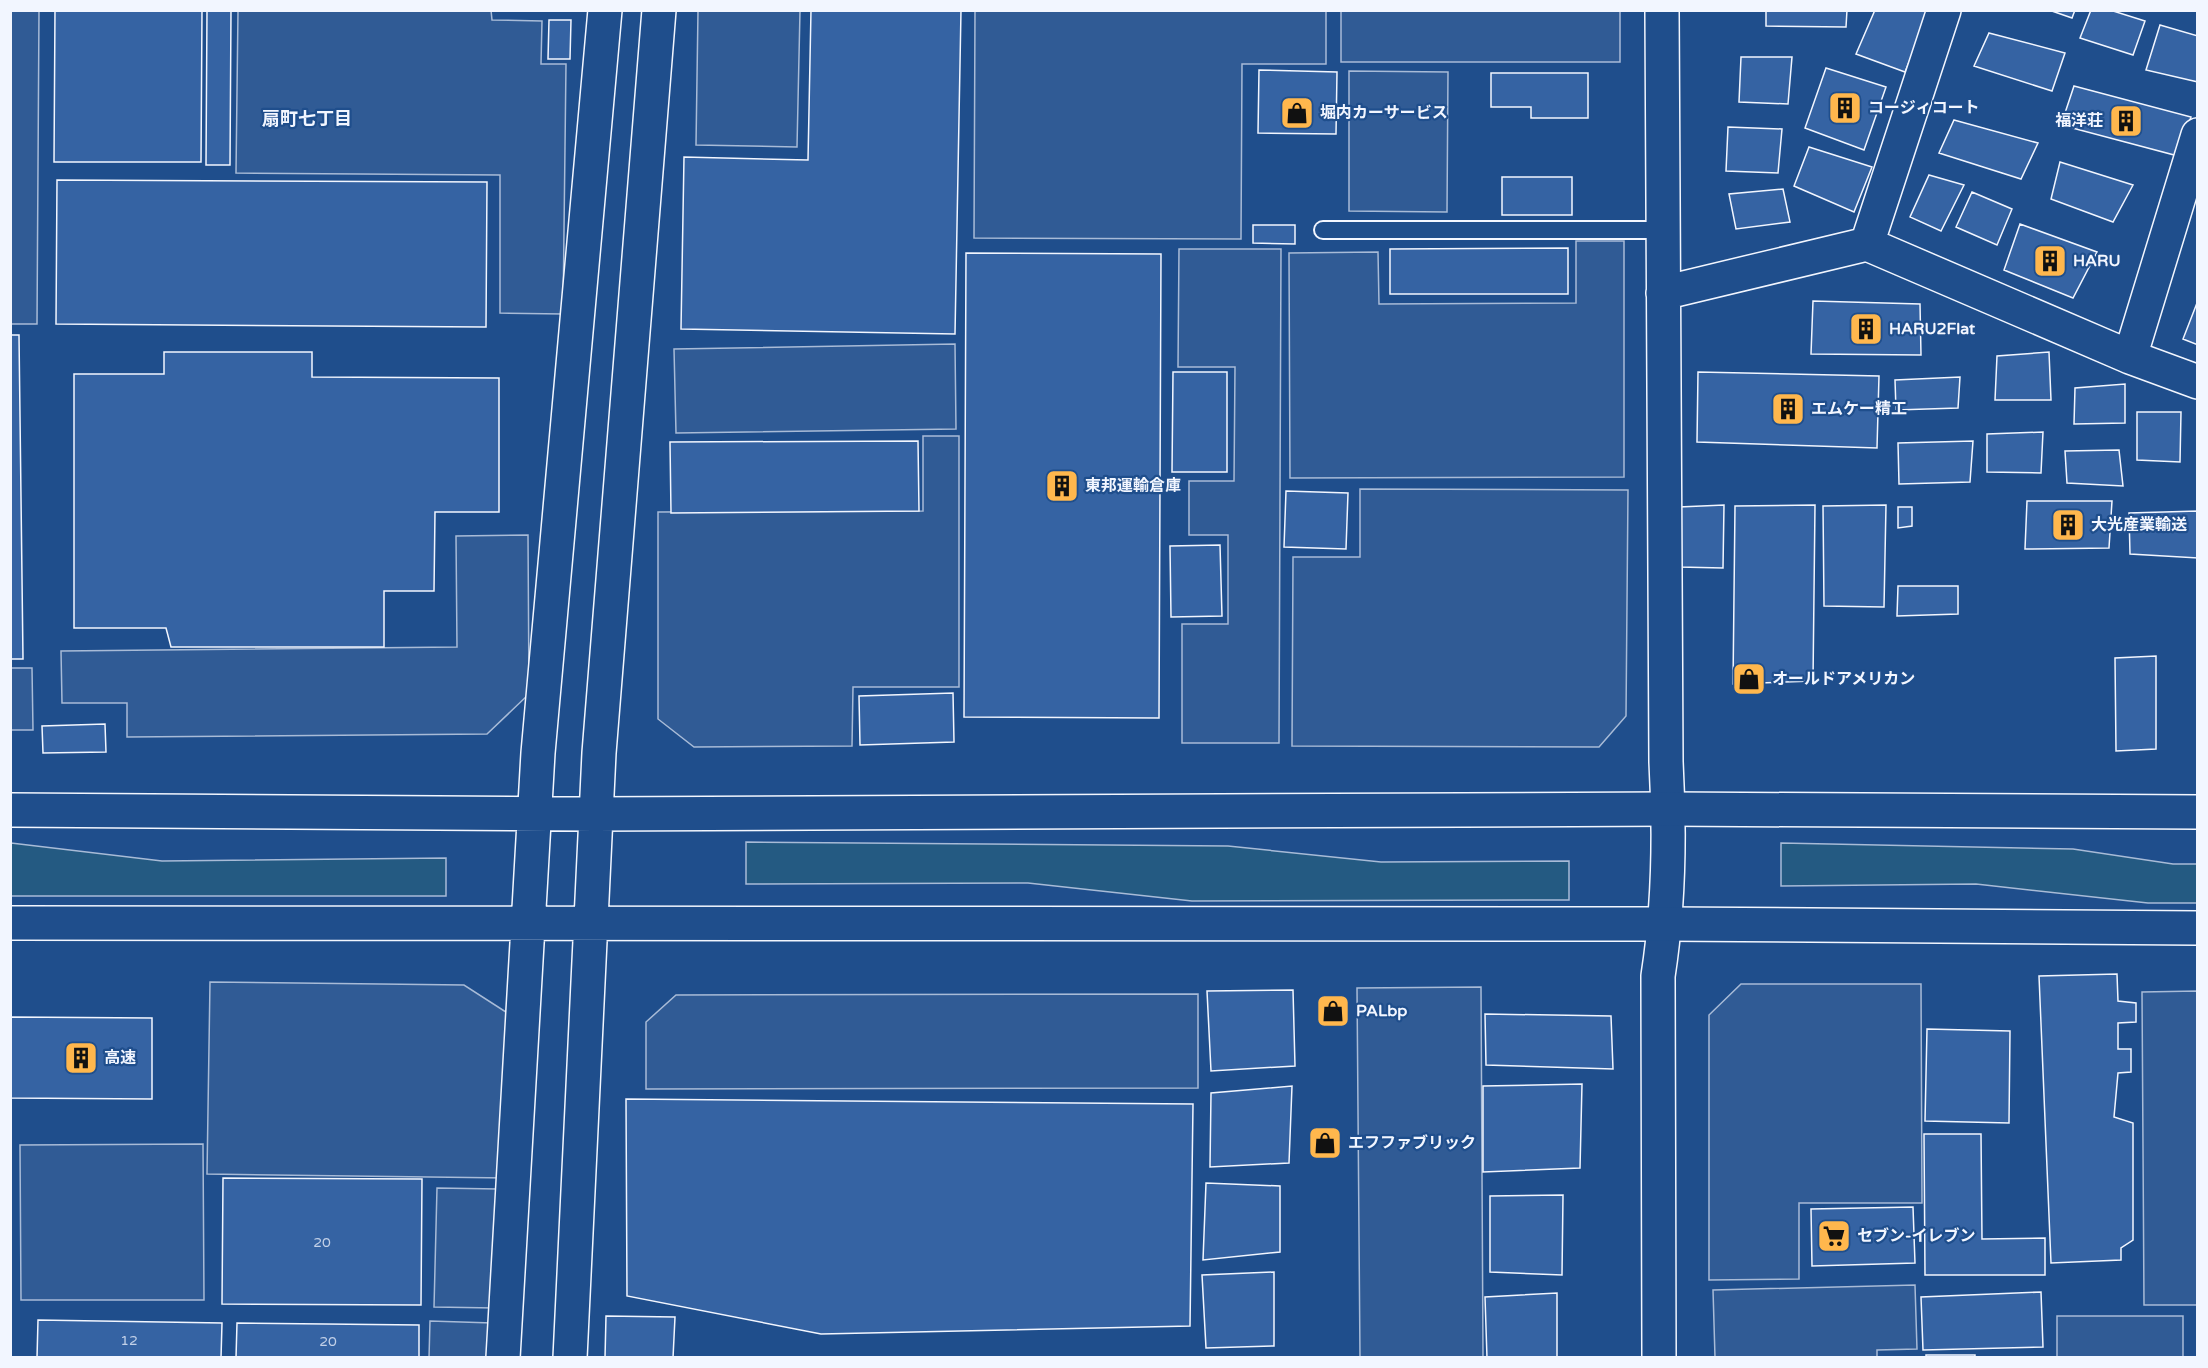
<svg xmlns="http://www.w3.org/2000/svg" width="2208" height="1368" font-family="'Varela Round','Noto Sans JP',sans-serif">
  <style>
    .green { fill: #245a82; stroke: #a8bbd7; stroke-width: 1.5 }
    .parking { fill: #305b95; stroke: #a8bbd7; stroke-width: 1.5 }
    .building { fill: #3563a3; stroke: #f2f6ff; stroke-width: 1.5 }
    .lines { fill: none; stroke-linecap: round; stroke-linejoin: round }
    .lane-casing { stroke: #f2f6ff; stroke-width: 20 }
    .street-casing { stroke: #f2f6ff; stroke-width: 36 }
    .secondary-casing { stroke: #f2f6ff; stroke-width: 36 }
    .lane { stroke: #1f4e8c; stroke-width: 16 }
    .street { stroke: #1f4e8c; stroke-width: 33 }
    .secondary { stroke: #1f4e8c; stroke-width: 33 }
    .labels { text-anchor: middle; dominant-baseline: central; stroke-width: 4.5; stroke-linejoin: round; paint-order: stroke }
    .number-label { font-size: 14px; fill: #c3d1e8 }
    .poi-label { font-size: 16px; font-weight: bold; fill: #f2f6ff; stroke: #1f4e8c; text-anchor: start }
    .neighbourhood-label { font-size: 18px; font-weight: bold; fill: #f2f6ff; stroke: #1f4e8c }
  </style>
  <rect width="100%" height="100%" fill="#1f4e8c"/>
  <!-- green -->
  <path class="green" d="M746 842 1228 846 1381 862 1569 861V900L1192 901 1028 883 746 884Z
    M11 843 162 861 446 858V896H11Z
    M1781 843 2073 849 2173 864H2197V903H2148L1976 884 1781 886Z"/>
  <!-- parking -->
  <path class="parking" d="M11 10 39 11 37 324H11Z
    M491 10 492 20 542 21 541 64H566L563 314 500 313V175L236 173 238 11Z
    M698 11H800L797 147 696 145Z
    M975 11H1326V64H1242L1241 239 974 238Z
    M1341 11H1620V62H1341Z
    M1349 71 1448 72 1447 212 1349 211Z
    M1576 241H1624V477L1290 478 1289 253 1378 252 1379 304 1576 303Z
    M1179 249H1281L1279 743H1182V624H1228V535H1189V481H1234L1235 367H1178Z
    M955 344 956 429 676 433 674 349Z
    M923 436H959V687H853L852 746 694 747 658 719V512L923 511Z
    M1360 489 1628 490 1626 716 1599 747 1292 746 1293 557H1360Z
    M528 535 529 694 487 734 127 737V703H62L61 651 457 647 456 536Z
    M11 668H32L33 730H11Z
    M210 982 464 985 509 1014 507 1178 207 1174Z
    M1741 984H1921L1922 1203H1799V1279L1709 1280V1015Z
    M1481 987 1483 1357H1360L1357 988Z
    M2197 991V1305H2144L2142 992Z
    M1198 994V1088L646 1089V1022L676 995Z
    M203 1144 204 1300H21L20 1145Z
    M437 1188 498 1189 495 1308 434 1307Z
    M1915 1285 1917 1349 1877 1350V1358L1715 1357 1713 1290Z
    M2057 1316H2183V1357H2057Z
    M430 1321 492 1323 491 1357 429 1358Z"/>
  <!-- building -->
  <path class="building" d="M55 10H202L201 162H54Z
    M207 10H231L230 165H206Z
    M811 10H961L955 334 681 329 684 157 808 160Z
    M1766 10H1847L1846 27 1766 26Z
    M1875 10H1930L1905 72 1856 54Z
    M2049 10H2075L2072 18Z
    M2091 10H2110L2145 21 2133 55 2080 38Z
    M549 20H571L570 59H548Z
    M2160 25 2198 36V82L2146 70Z
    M1989 33 2065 53 2052 91 1974 66Z
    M1741 57H1792L1788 104 1739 102Z
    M1826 68 1886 87 1864 150 1805 128Z
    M1259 70 1337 72 1336 134 1258 133Z
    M1491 73H1588V118H1531V107H1491Z
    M2074 86 2191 117 2178 156 2061 125Z
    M1954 120 2038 143 2021 179 1939 153Z
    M1728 127 1782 129 1778 173 1726 171Z
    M1809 147 1872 167 1854 212 1794 186Z
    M2060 162 2133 185 2113 222 2051 199Z
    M1929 175 1964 185 1941 231 1910 217Z
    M1502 177H1572V215H1502Z
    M57 180 487 182 486 327 56 324Z
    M1783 189 1790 222 1736 229 1729 194Z
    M1972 192 2012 209 1997 245 1956 227Z
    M2020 224 2097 252 2073 298 2004 270Z
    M1253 225H1295V244L1253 243Z
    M1568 248V294H1390V249Z
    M966 253 1161 254 1159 718 964 717Z
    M1813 301 1920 304 1921 355 1811 354Z
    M2197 303H2198V345L2183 339Z
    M10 335H19L23 659H10Z
    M164 352H312V377L499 378V512H435L434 591H384V647H171L166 628H74V374H164Z
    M2049 352 2051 400H1995L1997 356Z
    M1173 372H1227V472H1172Z
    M1698 372 1879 376 1877 448 1697 442Z
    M1960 377 1958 408 1896 410 1895 380Z
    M2125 384V423L2074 424 2075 388Z
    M2137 412H2181L2180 462 2137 460Z
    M2043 432 2041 473 1987 472V434Z
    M918 441 919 511 671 513 670 442Z
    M1973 441 1970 482 1899 484 1898 443Z
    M2119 450 2123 486 2067 483 2065 451Z
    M1286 491 1348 493 1346 549 1284 547Z
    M2027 501H2112L2109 548 2025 549Z
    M1724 505 1723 568 1679 567V507Z
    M1815 505 1813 681 1733 684 1735 506Z
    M1886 505 1884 607 1824 606 1823 506Z
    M1898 507H1912V526L1898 528Z
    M2198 511V558L2130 554 2129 513Z
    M1220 545 1222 616 1171 617 1170 546Z
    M1898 586H1958V614L1897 616Z
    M2156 656V749L2116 751 2115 658Z
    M953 693 954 742 860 745 859 696Z
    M105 724 106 752 43 753 42 726Z
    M2117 974 2118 1001 2136 1003V1022L2118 1023V1049H2131V1072L2118 1073 2114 1117 2133 1123V1240L2121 1248V1260L2051 1263 2039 976Z
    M1293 990 1295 1066 1211 1071 1207 991Z
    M1485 1014 1611 1016 1613 1069 1486 1065Z
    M10 1017 152 1018V1099L10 1098Z
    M1927 1029 2010 1031 2009 1123 1925 1121Z
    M1582 1084 1580 1168 1483 1172V1086Z
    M1292 1086 1289 1163 1210 1167 1211 1093Z
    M626 1099 1193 1104 1190 1326 821 1334 627 1296Z
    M1924 1134H1981L1982 1239 2045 1238V1275H1925Z
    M223 1178 422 1179 421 1305 222 1304Z
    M1206 1183 1280 1186V1252L1203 1260Z
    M1563 1195 1562 1275 1490 1272V1196Z
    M1913 1207 1915 1263 1812 1266 1811 1209Z
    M1274 1272V1346L1206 1348 1202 1275Z
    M2041 1292 2043 1347 1923 1350 1921 1297Z
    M1557 1293V1358H1487L1485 1297Z
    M606 1316 675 1317 673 1358H605Z
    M38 1320 222 1323 221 1358H37Z
    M237 1323 419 1325V1358H236Z
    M1926 1355H1975V1358H1926Z"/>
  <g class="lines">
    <defs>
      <path id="lane" d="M1323 230H1663"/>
      <path id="street" d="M1867 244 1944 10
        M1663 293 1867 244 2130 357 2198 382
        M2130 357 2198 135
        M1659 1358 1658 976C1669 905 1670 833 1666 762L1662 10"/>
      <path id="secondary" d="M10 810 595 814 1669 809 2198 812
        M10 923 1666 924 2198 928
        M503 1358 538 753 605 10
        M570 1358 599 753 659 10"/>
    </defs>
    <!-- lane casing -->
    <use href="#lane" class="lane-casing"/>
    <!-- street casing -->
    <use href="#street" class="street-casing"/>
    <!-- secondary casing -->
    <use href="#secondary" class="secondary-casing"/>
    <!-- lane -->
    <use href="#lane" class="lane"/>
    <!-- street -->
    <use href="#street" class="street"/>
    <!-- secondary -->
    <use href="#secondary" class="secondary"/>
  </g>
  <!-- icons -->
  <defs>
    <symbol id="building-square" viewBox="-11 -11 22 22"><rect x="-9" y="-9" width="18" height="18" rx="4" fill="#ffb74d" stroke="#1f4e8c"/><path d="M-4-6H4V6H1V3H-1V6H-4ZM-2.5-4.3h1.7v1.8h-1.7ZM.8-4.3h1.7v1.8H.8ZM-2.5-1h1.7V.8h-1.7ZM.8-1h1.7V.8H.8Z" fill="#111"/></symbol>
    <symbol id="shop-square" viewBox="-11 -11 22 22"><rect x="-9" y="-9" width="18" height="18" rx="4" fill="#ffb74d" stroke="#1f4e8c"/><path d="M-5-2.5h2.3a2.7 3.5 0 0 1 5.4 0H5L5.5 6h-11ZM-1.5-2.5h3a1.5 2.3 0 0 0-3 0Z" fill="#111"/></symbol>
    <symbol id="supermarket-square" viewBox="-11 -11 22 22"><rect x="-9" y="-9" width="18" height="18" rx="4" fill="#ffb74d" stroke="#1f4e8c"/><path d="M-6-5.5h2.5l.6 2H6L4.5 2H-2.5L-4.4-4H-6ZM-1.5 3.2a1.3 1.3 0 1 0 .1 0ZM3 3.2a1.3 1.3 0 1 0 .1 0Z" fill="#111"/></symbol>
  </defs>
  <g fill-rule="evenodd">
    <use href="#building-square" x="1826" y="89" width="38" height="38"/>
    <use href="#shop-square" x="1278" y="94" width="38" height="38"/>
    <use href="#building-square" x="2107" y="102" width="38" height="38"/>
    <use href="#building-square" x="2031" y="242" width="38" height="38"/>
    <use href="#building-square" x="1847" y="310" width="38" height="38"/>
    <use href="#building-square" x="1769" y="390" width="38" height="38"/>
    <use href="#building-square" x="1043" y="467" width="38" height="38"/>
    <use href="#building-square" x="2049" y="506" width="38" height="38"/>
    <use href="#shop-square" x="1730" y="660" width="38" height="38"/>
    <use href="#shop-square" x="1314" y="992" width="38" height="38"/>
    <use href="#building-square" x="62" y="1039" width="38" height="38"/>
    <use href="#shop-square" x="1306" y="1124" width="38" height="38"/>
    <use href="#supermarket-square" x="1815" y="1217" width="38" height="38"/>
  </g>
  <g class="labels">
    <!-- number labels -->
    <g class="number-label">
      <text x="322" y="1242">20</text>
      <text x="129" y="1340">12</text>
      <text x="328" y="1341">20</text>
    </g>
    <!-- poi labels -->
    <g class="poi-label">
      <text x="1868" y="108">コージィコート</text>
      <text x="1320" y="113">堀内カーサービス</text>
      <text x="2103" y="121" text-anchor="end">福洋荘</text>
      <text x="2073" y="261">HARU</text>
      <text x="1889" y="329">HARU2Flat</text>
      <text x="1811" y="409">エムケー精工</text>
      <text x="1085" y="486">東邦運輸倉庫</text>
      <text x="2091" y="525">大光産業輸送</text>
      <text x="1772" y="679">オールドアメリカン</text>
      <text x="1356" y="1011">PALbp</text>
      <text x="104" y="1058">高速</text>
      <text x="1348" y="1143">エフファブリック</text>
      <text x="1857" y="1236">セブン-イレブン</text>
    </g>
    <!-- neighbourhood labels -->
    <g class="neighbourhood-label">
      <text x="307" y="119">扇町七丁目</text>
    </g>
  </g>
  <!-- border -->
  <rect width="2208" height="1368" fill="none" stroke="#f2f6ff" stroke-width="24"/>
</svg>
